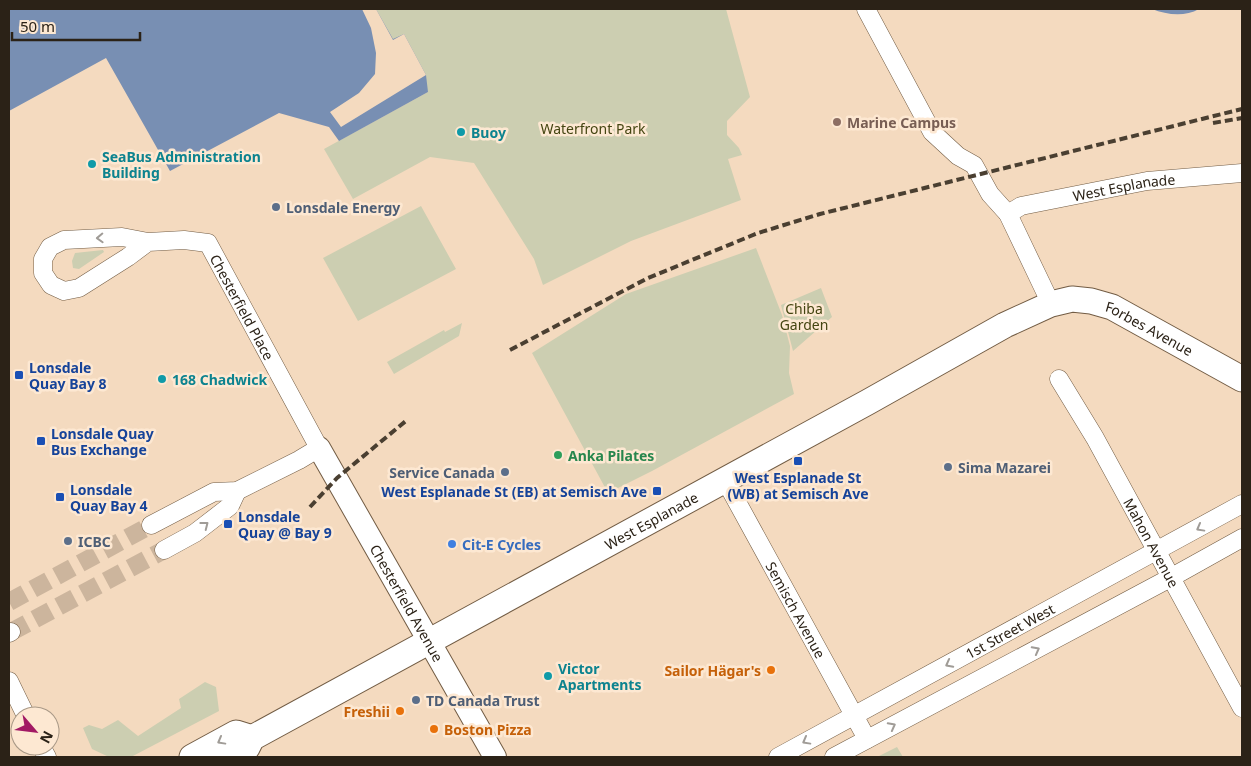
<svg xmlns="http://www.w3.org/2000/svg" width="1251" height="766" font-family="'Noto Sans',sans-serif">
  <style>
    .green { fill: #ccceb1 }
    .water { fill: #788fb3 }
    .pier { fill: #f4dabf }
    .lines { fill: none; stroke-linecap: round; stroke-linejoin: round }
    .minor-tunnel { stroke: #ccb59d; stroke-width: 18; stroke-dasharray: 18 9; stroke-linecap: butt }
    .minor-casing { stroke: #725c44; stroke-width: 19 }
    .tertiary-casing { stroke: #725c44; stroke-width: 24 }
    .secondary-casing { stroke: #725c44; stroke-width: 27 }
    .minor { stroke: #fff; stroke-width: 18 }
    .tertiary { stroke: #fff; stroke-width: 22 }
    .secondary { stroke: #fff; stroke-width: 25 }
    .rail { stroke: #4a3f31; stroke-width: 4; stroke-dasharray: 8 4; stroke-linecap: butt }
    .oneway { stroke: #a09c97 }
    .education-dot { fill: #8d6e63; stroke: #fde8d2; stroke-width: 2 }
    .culture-dot { fill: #0f9aa8; stroke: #fde8d2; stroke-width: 2 }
    .service-dot { fill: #5c6f8a; stroke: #fde8d2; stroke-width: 2 }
    .transit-dot { fill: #1a4fb4; stroke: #fde8d2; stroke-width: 2 }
    .leisure-dot { fill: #2e9e5b; stroke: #fde8d2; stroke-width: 2 }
    .shop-dot { fill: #3f7fe0; stroke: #fde8d2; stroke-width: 2 }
    .food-dot { fill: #e8710a; stroke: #fde8d2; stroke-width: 2 }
    .labels { text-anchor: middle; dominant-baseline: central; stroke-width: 5; stroke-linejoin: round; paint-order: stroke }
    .education-label { font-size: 14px; font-weight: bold; fill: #785e54; stroke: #fde8d2; text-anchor: start }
    .park-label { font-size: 14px; fill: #444511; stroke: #fde8d2 }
    .culture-label { font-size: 14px; font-weight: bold; fill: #0d838f; stroke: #fde8d2; text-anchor: start }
    .street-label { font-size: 14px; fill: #2b2217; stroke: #fde8d2 }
    .service-label { font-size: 14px; font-weight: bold; fill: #4e5e75; stroke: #fde8d2; text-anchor: start }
    .transit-label { font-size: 14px; font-weight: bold; fill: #164399; stroke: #fde8d2; text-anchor: start }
    .leisure-label { font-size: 14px; font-weight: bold; fill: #27864d; stroke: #fde8d2; text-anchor: start }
    .shop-label { font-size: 14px; font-weight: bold; fill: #366cbe; stroke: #fde8d2; text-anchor: start }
    .food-label { font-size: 14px; font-weight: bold; fill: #c56008; stroke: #fde8d2; text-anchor: end }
  </style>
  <rect width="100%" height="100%" fill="#f4dabf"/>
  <!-- green -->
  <path class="green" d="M376 9H726L750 97 727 121V135L739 148 742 155 728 159 741 200 631 241 543 285 534 259 474 163 430 157 353 199 324 149 428 92 404 34 393 40Z
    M421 206 456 269 358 321 323 258Z
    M756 248 782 315 790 346 789 373 794 394 652 471 608 493 532 353 626 294Z
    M103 250 104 252 79 269 73 268 72 261 75 253Z
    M821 288 832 317 793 351 781 305Z
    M462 323 459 336 394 374 387 362 444 330 445 332Z
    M205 682 216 687 219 711 131 757H109L92 749 83 728 89 725 102 729 118 720 138 736 181 708 179 699Z
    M897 747 903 757H877Z"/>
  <!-- water -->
  <path class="water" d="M9 9H376L393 39 404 34 426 75 428 92 339 141 329 127 279 113 170 171 106 58 9 111Z
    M1152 9H1199C1185 17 1167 15 1152 9Z"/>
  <!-- pier -->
  <path class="pier" d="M362 9H376L393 40 404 34 426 75 341 127 330 112 359 93 375 74 376 53 371 28Z"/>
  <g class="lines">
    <!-- minor-tunnel -->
    <path class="minor-tunnel" d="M9 602 151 525
      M11 632 164 550"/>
    <defs>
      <g id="minor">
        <path d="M866 9 932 132 958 156 974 165 990 194 1008 214 1051 304"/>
        <path id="s1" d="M1008 214 1021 206 1147 181 1242 173"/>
        <path id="s2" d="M148 242 128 257 79 288 64 291 51 285 43 273V259L50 247 64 240 122 237 148 242 184 240 208 243 319 448 299 460 237 491 214 492 151 525"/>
        <path id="s3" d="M1059 379 1095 438 1242 708"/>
        <path id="s4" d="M725 480 867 739"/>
        <path d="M164 550 195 533 230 506 237 491"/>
        <path d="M9 633 11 632"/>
        <path d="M9 681 26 716"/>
        <path d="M41 746 47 757"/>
        <path id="s5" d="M778 757 1242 504"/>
        <path d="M834 757 1172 577 1242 538"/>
      </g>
      <g id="tertiary">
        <path id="s6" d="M319 448 495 757"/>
      </g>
      <g id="secondary">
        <path d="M192 757 236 733 252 738"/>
        <path id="s7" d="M230 757 247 748 252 738 868 402 1005 325 1051 304 1072 299 1091 301 1112 307 1242 379"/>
      </g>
    </defs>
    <!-- minor casing -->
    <use href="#minor" class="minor-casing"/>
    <!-- tertiary casing -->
    <use href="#tertiary" class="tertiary-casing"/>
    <!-- secondary casing -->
    <use href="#secondary" class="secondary-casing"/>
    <!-- minor -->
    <use href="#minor" class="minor"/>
    <!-- tertiary -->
    <use href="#tertiary" class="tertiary"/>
    <!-- secondary -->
    <use href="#secondary" class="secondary"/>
    <!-- rail -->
    <path class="rail" d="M1213 123 1242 118
      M510 350 648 278 758 233 820 214 1242 109
      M310 507 337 478 407 420"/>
  </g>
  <!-- one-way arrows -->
  <defs><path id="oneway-chevron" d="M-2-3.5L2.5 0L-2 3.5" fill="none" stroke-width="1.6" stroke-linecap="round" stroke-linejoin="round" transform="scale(1.25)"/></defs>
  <g class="oneway">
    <use href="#oneway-chevron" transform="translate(100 238) rotate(178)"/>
    <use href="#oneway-chevron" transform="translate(205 525) rotate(-38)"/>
    <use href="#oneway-chevron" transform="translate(1200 528) rotate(151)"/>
    <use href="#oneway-chevron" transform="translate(1036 650) rotate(-28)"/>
    <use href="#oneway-chevron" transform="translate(949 664) rotate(152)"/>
    <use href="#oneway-chevron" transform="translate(892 726) rotate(-28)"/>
    <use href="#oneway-chevron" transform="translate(221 741) rotate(151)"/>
    <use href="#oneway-chevron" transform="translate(806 741) rotate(151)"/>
  </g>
  <!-- markers -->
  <circle class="education-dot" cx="837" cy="122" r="5"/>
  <g class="culture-dot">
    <circle cx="461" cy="132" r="5"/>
    <circle cx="92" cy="164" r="5"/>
    <circle cx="162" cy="379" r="5"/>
    <circle cx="548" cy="676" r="5"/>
  </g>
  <g class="service-dot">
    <circle cx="276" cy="207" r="5"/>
    <circle cx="948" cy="467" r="5"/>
    <circle cx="505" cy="472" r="5"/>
    <circle cx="68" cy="541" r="5"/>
    <circle cx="416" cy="700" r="5"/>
  </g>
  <g class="transit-dot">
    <rect x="14" y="370" width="10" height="10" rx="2.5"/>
    <rect x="36" y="436" width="10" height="10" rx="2.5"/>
    <rect x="793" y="456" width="10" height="10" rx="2.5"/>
    <rect x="652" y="486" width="10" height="10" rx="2.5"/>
    <rect x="55" y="492" width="10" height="10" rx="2.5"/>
    <rect x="223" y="519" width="10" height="10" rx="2.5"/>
  </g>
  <circle class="leisure-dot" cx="558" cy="455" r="5"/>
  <circle class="shop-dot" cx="452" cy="544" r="5"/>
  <g class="food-dot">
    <circle cx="771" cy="670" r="5"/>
    <circle cx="400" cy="711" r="5"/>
    <circle cx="434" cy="729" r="5"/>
  </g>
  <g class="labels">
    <!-- education labels -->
    <g class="education-label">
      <text x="847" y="122">Marine Campus</text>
    </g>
    <!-- park labels -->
    <g class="park-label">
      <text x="593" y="128">Waterfront Park</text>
      <text x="804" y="308">Chiba<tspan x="804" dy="16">Garden</tspan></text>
    </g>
    <!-- culture labels -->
    <g class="culture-label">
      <text x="471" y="132">Buoy</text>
      <text x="102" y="156">SeaBus Administration<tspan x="102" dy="16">Building</tspan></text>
      <text x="172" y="379">168 Chadwick</text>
      <text x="558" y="668">Victor<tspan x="558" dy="16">Apartments</tspan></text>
    </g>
    <!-- street labels -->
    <g class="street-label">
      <text stroke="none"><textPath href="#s1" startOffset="120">West Esplanade</textPath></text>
      <text stroke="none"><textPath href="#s2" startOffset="388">Chesterfield Place</textPath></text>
      <text stroke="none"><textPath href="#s7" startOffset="1045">Forbes Avenue</textPath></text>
      <text stroke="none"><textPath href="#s7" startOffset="485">West Esplanade</textPath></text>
      <text stroke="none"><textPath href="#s3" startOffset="188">Mahon Avenue</textPath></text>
      <text stroke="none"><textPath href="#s6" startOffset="178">Chesterfield Avenue</textPath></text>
      <text stroke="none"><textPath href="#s4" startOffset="148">Semisch Avenue</textPath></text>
      <text stroke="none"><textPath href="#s5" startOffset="264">1st Street West</textPath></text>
    </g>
    <!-- service labels -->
    <g class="service-label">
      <text x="286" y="207">Lonsdale Energy</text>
      <text x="958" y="467">Sima Mazarei</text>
      <text x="495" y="472" text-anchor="end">Service Canada</text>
      <text x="78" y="541">ICBC</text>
      <text x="426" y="700">TD Canada Trust</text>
    </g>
    <!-- transit labels -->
    <g class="transit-label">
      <text x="29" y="367">Lonsdale<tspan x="29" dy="16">Quay Bay 8</tspan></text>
      <text x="51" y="433">Lonsdale Quay<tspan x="51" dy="16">Bus Exchange</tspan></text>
      <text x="798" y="477" text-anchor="middle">West Esplanade St<tspan x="798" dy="16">(WB) at Semisch Ave</tspan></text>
      <text x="70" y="489">Lonsdale<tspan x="70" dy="16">Quay Bay 4</tspan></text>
      <text x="647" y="491" text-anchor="end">West Esplanade St (EB) at Semisch Ave</text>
      <text x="238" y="516">Lonsdale<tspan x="238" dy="16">Quay @ Bay 9</tspan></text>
    </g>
    <!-- leisure labels -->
    <g class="leisure-label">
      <text x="568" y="455">Anka Pilates</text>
    </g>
    <!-- shop labels -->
    <g class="shop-label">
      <text x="462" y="544">Cit-E Cycles</text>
    </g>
    <!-- food labels -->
    <g class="food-label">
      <text x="761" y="670">Sailor Hägar's</text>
      <text x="390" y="711">Freshii</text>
      <text x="444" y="729" text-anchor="start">Boston Pizza</text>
    </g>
  </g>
  <!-- border -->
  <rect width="1251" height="766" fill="none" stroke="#2b2217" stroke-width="20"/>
  <!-- north arrow -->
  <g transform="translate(35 731) rotate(118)"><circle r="24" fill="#fde8d2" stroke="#a99987"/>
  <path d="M0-4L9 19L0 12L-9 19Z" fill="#a21964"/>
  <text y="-8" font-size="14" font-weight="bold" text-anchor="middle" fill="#2b2217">N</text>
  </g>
  <!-- scale -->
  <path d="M12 32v8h128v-8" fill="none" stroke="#2b2217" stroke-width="2.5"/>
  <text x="20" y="32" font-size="15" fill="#2b2217" stroke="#fde8d2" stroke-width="4" paint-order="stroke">50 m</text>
</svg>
